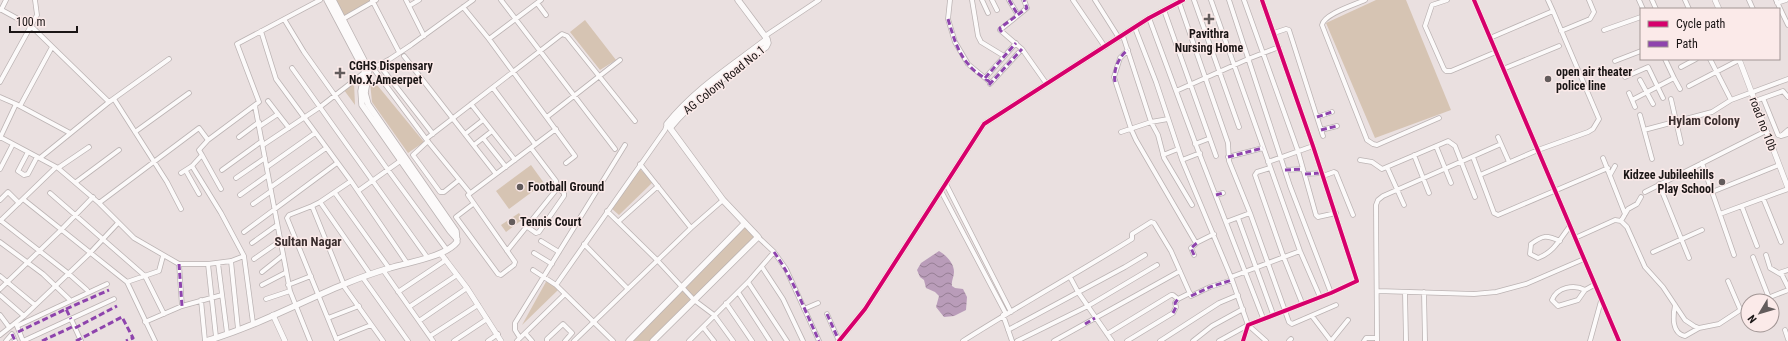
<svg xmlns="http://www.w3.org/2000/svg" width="1788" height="341" font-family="'Roboto Condensed',sans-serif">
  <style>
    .green { fill: #d6c4b3 }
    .water { fill: url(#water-waves) }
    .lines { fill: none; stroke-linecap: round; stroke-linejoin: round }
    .minor-casing { stroke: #bbb3b3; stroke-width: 5.5 }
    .tertiary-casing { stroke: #bbb3b3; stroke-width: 6 }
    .secondary-casing { stroke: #bbb3b3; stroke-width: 7 }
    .minor { stroke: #fcfafa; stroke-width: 4 }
    .tertiary { stroke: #fcfafa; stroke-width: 5 }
    .secondary { stroke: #fcfafa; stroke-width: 5.5 }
    .quiet { stroke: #8e44ad; stroke-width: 3; stroke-dasharray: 6 3; stroke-linecap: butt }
    .cycleway-casing { stroke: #fbeae9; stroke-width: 6 }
    .cycleway { stroke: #d6006c; stroke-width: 4 }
    .poi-dot { fill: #635c5c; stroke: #fbeae9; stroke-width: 1.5 }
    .labels { text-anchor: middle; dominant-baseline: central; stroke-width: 3; stroke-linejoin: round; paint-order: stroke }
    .poi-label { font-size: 12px; font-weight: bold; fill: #1a1515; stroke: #fbeae9; text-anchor: start }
    .street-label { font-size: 12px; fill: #1a1515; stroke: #fbeae9 }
    .neighbourhood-label { font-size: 13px; font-weight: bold; fill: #3c2f2f; stroke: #fbeae9 }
  </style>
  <defs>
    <pattern id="water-waves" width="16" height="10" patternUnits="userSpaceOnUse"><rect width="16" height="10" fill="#b99cb9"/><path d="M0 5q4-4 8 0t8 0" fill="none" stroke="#967e95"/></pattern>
  </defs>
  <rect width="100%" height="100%" fill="#eae0e0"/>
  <!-- green -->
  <path class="green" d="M336 0H371L372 2 344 17Z
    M1376 0H1406L1451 110 1375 138 1326 23Z
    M585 20 616 60 600 70 570 32Z
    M373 80 424 142 408 153 372 102 370 82Z
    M354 83 355 105 344 90Z
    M531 165 544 183 509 209 496 191Z
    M639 168 653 182 619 215 611 208Z
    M519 213 523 219 506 232 501 225Z
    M744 224 758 237 653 341H629Z
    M547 280 558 290 522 325Z"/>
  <!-- water -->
  <path class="water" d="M939 251C946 255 954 263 954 272 954 277 951 281 952 286L955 288 963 289 967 297 966 310 954 316 944 317 936 307 939 296 935 292 926 288 924 280 920 277 917 270 921 263Z"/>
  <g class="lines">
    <defs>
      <path id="minor" d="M372 0 399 52
        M406 0 424 36
        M501 0 615 149
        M950 0 948 19 955 42 968 64 991 83
        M972 0 978 36 981 42 1004 56
        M982 0 988 13
        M992 0 997 10
        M1009 0 1018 15
        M1024 0 1027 8 1000 30 1022 49 1046 83
        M1073 0 1105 47
        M1095 0 1119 38
        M1194 0 1239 127
        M1211 0 1300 251 1320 297
        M1229 0 1290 186 1331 293
        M1244 0 1298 151 1316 215 1318 217 1336 213
        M1365 0C1354 5 1324 14 1322 25L1367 140 1373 144 1377 145 1439 118
        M1447 0 1432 5 1425 26 1444 69 1446 71H1451L1496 52
        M1474 0 1619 341
        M1548 0 1553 11
        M1639 0 1643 9
        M1652 0 1656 9
        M1685 0 1689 9
        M1749 0 1753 9
        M1776 0 1788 25
        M1179 2 1228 143 1229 161 1250 213 1289 322 1292 324 1336 305
        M537 3 546 15
        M1777 3 1786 0
        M409 6 419 0
        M463 7 489 39 575 156 566 163
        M0 9 31 26 109 102
        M1 10 6 0
        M1164 10 1216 156
        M1149 18 1196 145 1263 318
        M284 19 304 52 388 170 447 250
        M343 19 376 0
        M1135 28 1156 82 1182 160 1231 277 1248 325 1266 341
        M1604 30 1641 17
        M261 31 276 79 351 181 407 263
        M1561 31 1590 19 1594 12 1589 0
        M1274 33 1286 29 1289 30 1323 136
        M765 36 819 0
        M1123 36 1151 122 1158 135 1164 158 1192 205
        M489 39 541 0
        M1128 50 1120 58 1114 77 1131 129 1136 140 1196 243 1214 234
        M404 56 496 174
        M1710 59 1731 100
        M1615 61 1641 51
        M1681 67 1696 59
        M292 68 427 257
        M373 68 426 139
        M1503 69 1559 46
        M384 71 433 134
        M1625 77 1648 67 1663 98
        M985 78 1016 43
        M1674 78 1680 89
        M1640 80 1653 104
        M0 82 37 15 35 0
        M990 84 1022 49
        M1689 86 1739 60
        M493 88 535 144
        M1176 91 1248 59 1279 47
        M1629 93 1635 107
        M0 97 16 104 70 133
        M1763 98 1778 135 1781 136 1788 134
        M114 99 167 182 181 209
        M1671 99 1681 143
        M1632 100 1674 78 1665 59
        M268 101 278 114
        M1755 101 1783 91 1788 97
        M471 104 515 160
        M20 106 52 47
        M255 106 290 291 266 299
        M1640 115 1652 159
        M547 117 620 60
        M1317 117 1332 112
        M260 126 278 114 289 128
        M1321 130 1337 126
        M1644 130 1712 112 1731 100 1788 79
        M135 132 189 93
        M1121 132 1151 122 1168 119
        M465 134 483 120
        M1781 136 1788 130
        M0 137 58 168 99 203 134 238 179 264H208L231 261 244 256
        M239 137 259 122
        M1498 137 1509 162
        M0 138 16 104
        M483 138 506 167
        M428 141 413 155 440 192H444L459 180
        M1195 144 1208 139
        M263 145 320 107 365 72 390 59 411 45 473 0
        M474 145 492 131
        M1436 146 1451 183
        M28 152 18 171 24 175 28 174 37 157
        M202 155 221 189
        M1163 155 1178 149
        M1414 155 1429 193
        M1228 157 1263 148
        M1473 157 1494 213 1498 215 1608 168
        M40 158 109 102 169 59
        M1603 158 1625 214
        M1182 160 1200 153
        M1360 160 1372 162 1382 169 1448 141 1455 146 1475 197
        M1268 162 1313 146
        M1702 163 1734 255
        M640 164 691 228
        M192 166 221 213 244 256 253 323
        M267 167 315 133
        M1387 167 1404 205
        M58 168 89 147
        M1270 168 1257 172 1255 175 1284 258 1302 303
        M0 169 13 144
        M222 170 262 141
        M1285 170 1303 169
        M186 171 199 194
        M181 173 192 166 202 155 199 150 208 140 259 102 237 44 320 0
        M1305 174 1322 173
        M1480 175 1538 150 1588 132 1593 129 1599 119 1553 11 1490 38
        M1610 175 1615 166
        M1323 176 1334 172 1336 173 1353 215
        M236 178 265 158
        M76 182 119 150
        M946 184 1011 312
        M1659 184 1689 258
        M271 187 326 148
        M358 191 403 159
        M941 191 1006 314
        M1645 192 1766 131
        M1712 192 1779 165
        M50 193 145 276 164 314
        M335 193 389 268
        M470 193 426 139 562 34 567 36 635 121
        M240 195 268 175
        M1216 195 1223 193
        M1763 198 1781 242
        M23 199 127 282 155 341
        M0 200 8 192 19 203
        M320 202 370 274
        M99 203 199 128 208 140
        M253 204 270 192
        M473 204 456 217 498 274 501 275 514 265 515 262 468 195 556 129
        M312 206 289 215 287 218 337 341
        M1742 207 1757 246
        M607 211 658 261 694 300 714 315 733 341
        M1720 214 1788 189
        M1238 218 1273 314
        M0 220 69 274 87 290
        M0 221 55 168
        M619 221 658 186
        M1621 221 1627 227 1645 267 1663 287 1685 320 1694 326 1699 328
        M1226 222 1250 213
        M526 226 536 233 539 232 564 196V193L556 187
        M244 232 337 163
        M758 237 774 252 786 269 819 341
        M1575 238 1615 220 1621 221 1628 209 1637 204 1641 197
        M541 241 559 252
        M1560 241C1546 235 1543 235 1531 244L1530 254 1538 258C1554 252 1560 239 1570 226
        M0 242 43 274 69 299
        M252 243 277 225
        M584 244 628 289
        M507 251 556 190V181L531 148
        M1653 252 1702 230
        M534 253 552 264
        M1194 255 1191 248 1197 243
        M1766 255 1770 268 1782 275 1788 287
        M1753 257 1769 298
        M254 259 280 241
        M231 261 238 329
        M218 263 227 333
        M179 264 182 306
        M208 264 216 337
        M762 267 783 299 803 341
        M383 270 433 341
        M533 270 556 285
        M262 272 282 256
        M1779 273 1788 270
        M0 276 35 305
        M1070 277 1078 292 1112 341
        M1231 277 1300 251
        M363 278 408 341
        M1728 281 1740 309
        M127 282 159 271 163 256
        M748 282 787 341
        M262 285 285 273
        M288 285 311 276
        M343 285 383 341
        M344 285 312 206 320 202 351 181
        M0 289 61 230 93 197
        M1585 290C1574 284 1557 287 1552 300L1558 306 1578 300 1585 290 1594 285
        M290 291 310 341
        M1378 291 1474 294 1496 292 1526 284 1584 259
        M398 292 446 260
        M738 292 770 341
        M1405 292 1406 341
        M1424 292 1425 341
        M0 295 24 316 90 253 118 223
        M201 300 205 341
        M1760 301 1788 290
        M726 303 752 341
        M1675 305C1673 316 1671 333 1685 336L1699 328 1719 324 1748 305
        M409 307 457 275
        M804 309 818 303
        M827 314 839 341
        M0 315 9 327
        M1003 315 1012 341
        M1312 316 1331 341
        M328 318 359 306
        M71 319 81 341
        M419 321 467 288
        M145 322 182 306 222 295
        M703 327 714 341
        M1008 330 1125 267 1145 255
        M1785 330 1788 339
        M525 333 532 341
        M1107 334 1171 295H1173L1178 299 1190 293
        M0 335 24 316
        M430 336 478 305
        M520 338 515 330V323L625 145
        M336 339 371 325
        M6 341 12 334 15 341
        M23 341 17 326 107 284
        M23 341 114 299
        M454 341 487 319
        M488 341 498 334
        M517 341 565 294
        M547 341V339L563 324 572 333 565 341
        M574 341 691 228 723 200
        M613 341 556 285 665 130 667 124
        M689 341 748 282 774 252
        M963 341C1018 306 1076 274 1132 239V234L1151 222 1154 223 1171 251 1191 296 1210 287 1232 280
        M1017 341 1088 306 1157 265
        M1054 341 1180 271
        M1127 341 1173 313 1176 307 1175 303 1178 299
        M1160 341 1219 303 1238 295
        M1193 341 1212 326 1243 309
        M1219 341 1248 325
        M1243 341 1248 325 1331 293 1357 281 1313 146 1262 0
        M1289 341 1291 339
        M1331 341 1348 320
        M1364 341 1366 338H1377
        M1377 341 1376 205 1378 200 1383 196 1501 144
        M1590 341 1601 301"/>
      <path id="tertiary" d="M1715 0 1719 9
        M1739 59 1788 188
        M441 254 467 288 501 341
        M273 315 285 341
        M839 341 865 309 984 124 1149 18 1183 0"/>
      <path id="secondary" d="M327 0 365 72 361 91 362 105 450 231 457 239
        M738 0 767 39
        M670 128C697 95 732 72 766 47L768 43 767 39
        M206 341C269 323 327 286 390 268 409 262 445 257 457 242L456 231 368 104 365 93 369 70 333 0
        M629 341 744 224
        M653 341 758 237 723 200 667 124C695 89 732 66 767 39"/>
    </defs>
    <!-- minor casing -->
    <use href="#minor" class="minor-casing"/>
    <!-- tertiary casing -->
    <use href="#tertiary" class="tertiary-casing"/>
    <!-- secondary casing -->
    <use href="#secondary" class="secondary-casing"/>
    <!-- minor -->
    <use href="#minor" class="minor"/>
    <!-- tertiary -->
    <use href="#tertiary" class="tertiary"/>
    <!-- secondary -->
    <use href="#secondary" class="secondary"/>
    <!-- quiet -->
    <path class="quiet" d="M1009 0 1018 15
      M948 19C953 35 957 52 969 65 974 72 984 77 991 83
      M1002 32 1000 30V28L1027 8 1024 0
      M985 78 1016 43
      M1115 82C1113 71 1118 57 1128 50
      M989 85 1022 49
      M1317 117 1332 112
      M1321 130 1337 126
      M1228 157 1263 148
      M1285 170 1303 169
      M1305 174 1322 173
      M1216 195 1223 193
      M774 252C794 280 805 311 819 341
      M1194 255 1191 248 1197 243
      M179 264 182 306
      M1191 296 1210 287 1232 280
      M66 309 109 290
      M1173 313 1176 307 1175 303 1178 299
      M827 314 839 341
      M1085 324 1095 318
      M75 328 117 306
      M18 332 66 309 71 319
      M12 334 15 341
      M42 341 74 326
      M76 341 122 317 133 338 126 341"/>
    <defs>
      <path id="cycleway" d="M1474 0 1619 341
        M839 341 865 309 984 124 1149 18 1183 0
        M1243 341 1248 325 1331 293 1357 281 1313 146 1262 0"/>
    </defs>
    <!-- cycleway casing -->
    <use href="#cycleway" class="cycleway-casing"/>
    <!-- cycleway -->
    <use href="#cycleway" class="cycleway"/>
  </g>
  <!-- markers -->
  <g class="poi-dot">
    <path d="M1207 13h4v4h4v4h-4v4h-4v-4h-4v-4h4z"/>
    <path d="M338 67h4v4h4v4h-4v4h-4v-4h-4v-4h4z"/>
    <circle cx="1548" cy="79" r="4"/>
    <circle cx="1722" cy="182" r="4"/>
    <circle cx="520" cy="187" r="4"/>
    <circle cx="512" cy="222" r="4"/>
  </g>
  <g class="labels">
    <!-- poi labels -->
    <g class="poi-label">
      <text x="1209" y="34" text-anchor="middle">Pavithra<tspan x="1209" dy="14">Nursing Home</tspan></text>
      <text x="349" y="66">CGHS Dispensary<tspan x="349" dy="14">No.X,Ameerpet</tspan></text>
      <text x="1556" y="72">open air theater<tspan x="1556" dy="14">police line</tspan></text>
      <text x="1714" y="175" text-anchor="end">Kidzee Jubileehills<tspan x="1714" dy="14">Play School</tspan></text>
      <text x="528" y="187">Football Ground</text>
      <text x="520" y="222">Tennis Court</text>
    </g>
    <!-- street labels -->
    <g class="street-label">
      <text transform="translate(724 80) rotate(-39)">AG Colony Road No.1</text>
      <text transform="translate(1763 124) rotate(69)">road no 10b</text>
    </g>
    <!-- neighbourhood labels -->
    <g class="neighbourhood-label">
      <text x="1704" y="120">Hylam Colony</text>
      <text x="308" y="241">Sultan Nagar</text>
    </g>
  </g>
  <!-- legend -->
  <rect x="1640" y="8" width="140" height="52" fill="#fbeae9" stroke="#a19594"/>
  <rect x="1648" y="21" width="20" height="6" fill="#d6006c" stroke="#a19594"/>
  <text x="1676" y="28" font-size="12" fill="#1a1515">Cycle path</text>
  <rect x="1648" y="41" width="20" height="6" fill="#8e44ad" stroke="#a19594"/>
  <text x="1676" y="48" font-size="12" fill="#1a1515">Path</text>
  <!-- north arrow -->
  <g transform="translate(1760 313) rotate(232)"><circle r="19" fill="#fbeae9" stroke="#a19594"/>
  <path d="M0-3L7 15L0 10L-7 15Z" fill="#635c5c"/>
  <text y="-6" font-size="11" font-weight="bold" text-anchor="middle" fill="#1a1515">N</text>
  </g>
  <!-- scale -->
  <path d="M10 26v6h67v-6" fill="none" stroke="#1a1515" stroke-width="2"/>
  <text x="16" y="26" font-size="12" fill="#1a1515" stroke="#fbeae9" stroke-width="3" paint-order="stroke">100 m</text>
</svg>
